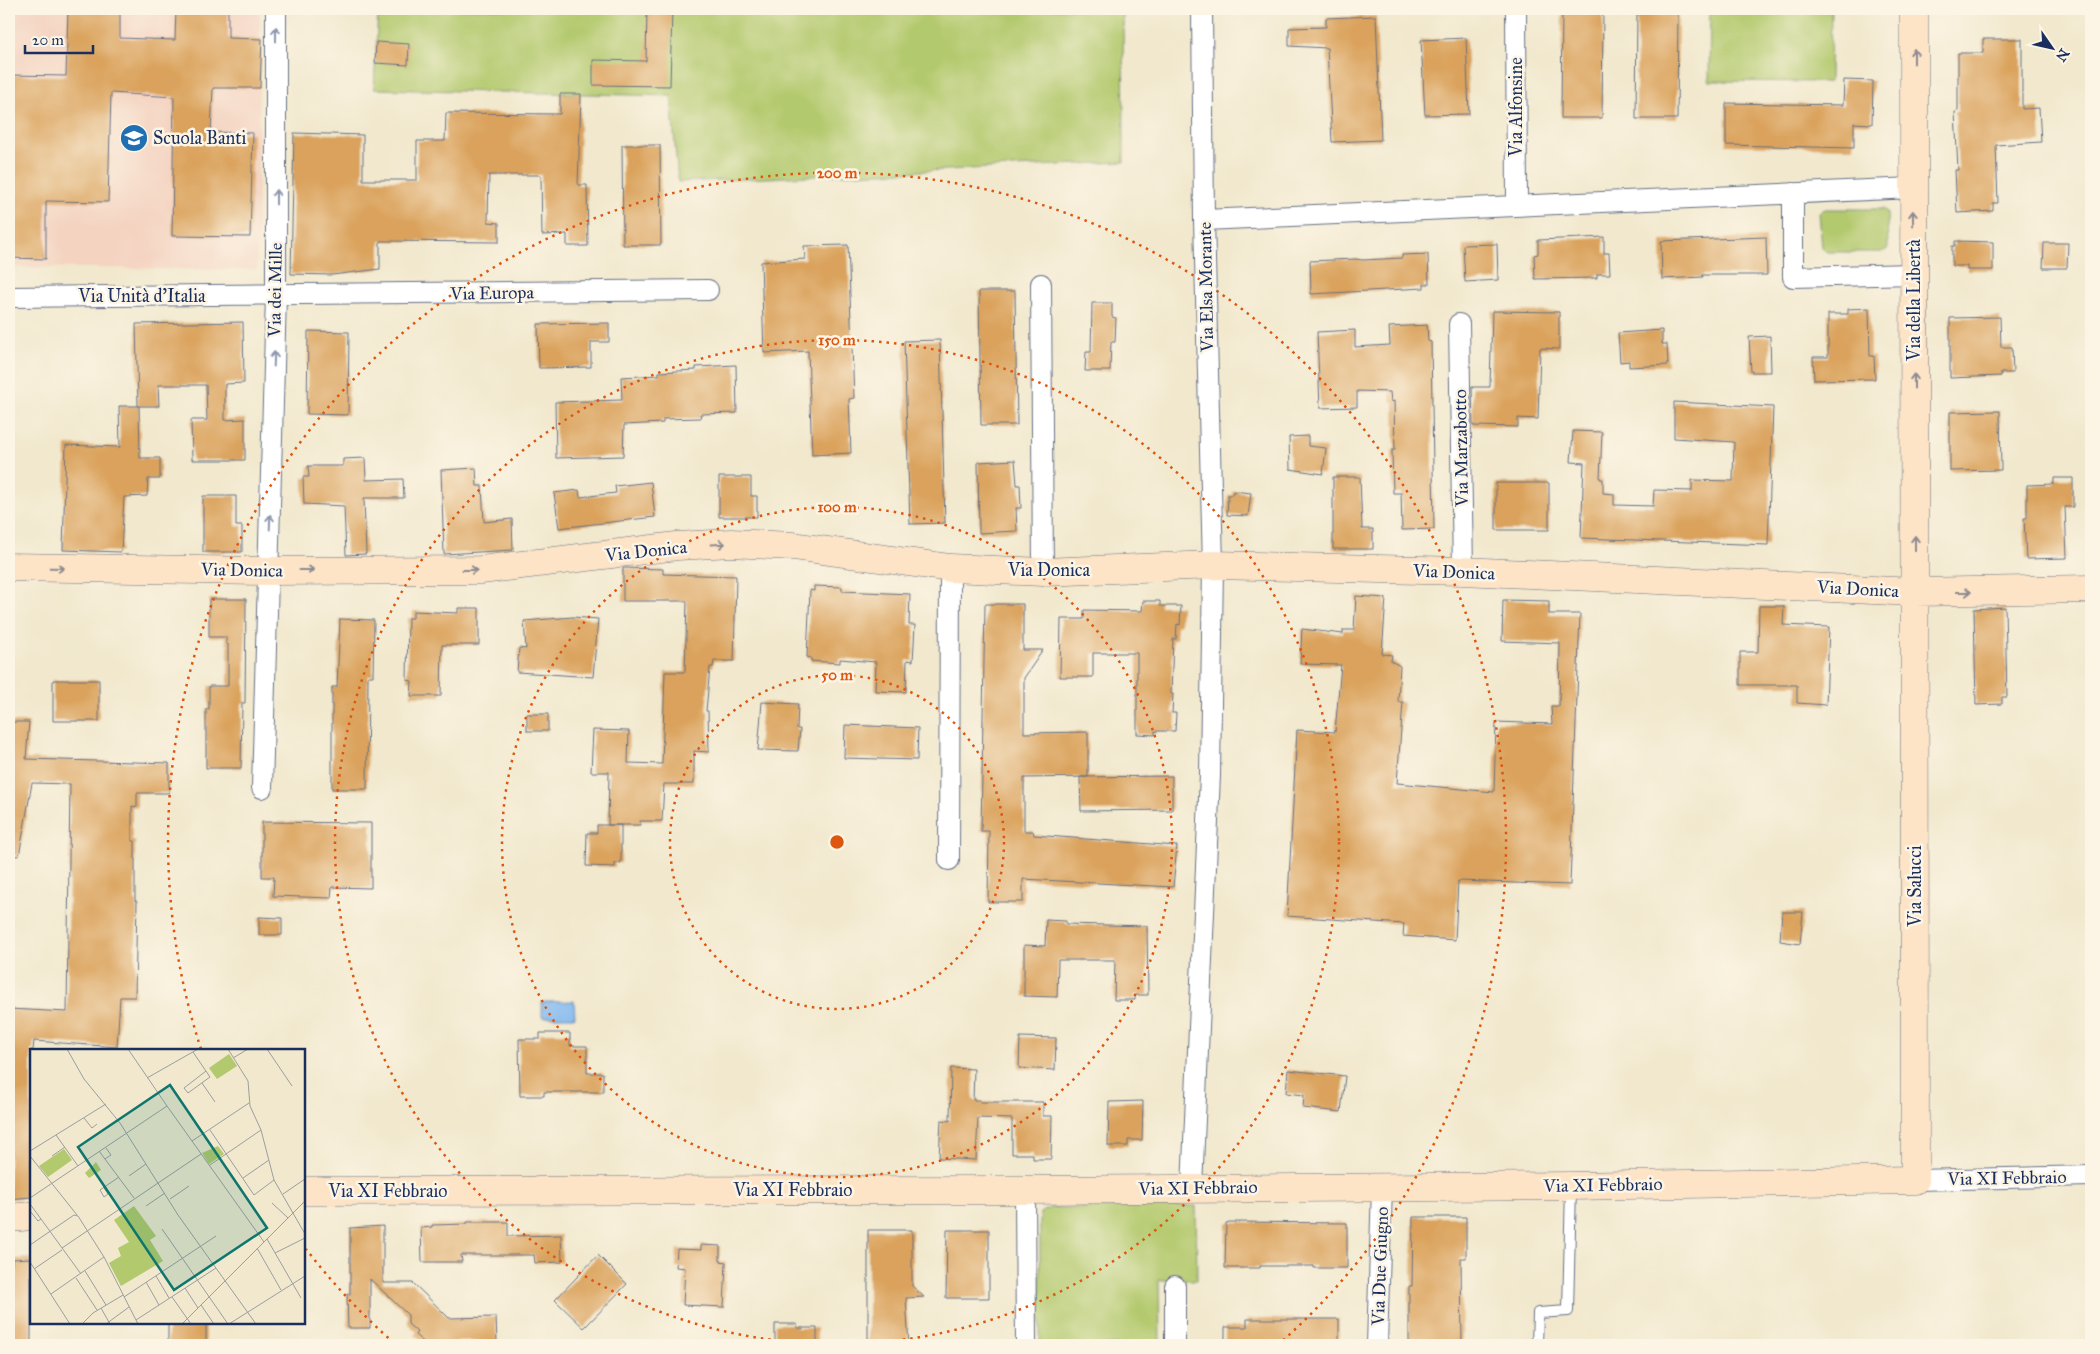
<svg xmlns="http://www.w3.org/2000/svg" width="2100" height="1354" font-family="'IM FELL Great Primer',serif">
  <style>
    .built { fill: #f4d3c1 }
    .green { fill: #b3c96d; stroke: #677c66 }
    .water { fill: #7fb7ef; stroke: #4d73a6 }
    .building { fill: #daa25c }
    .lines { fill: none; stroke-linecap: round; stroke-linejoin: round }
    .lane-casing { stroke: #667085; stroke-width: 12 }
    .street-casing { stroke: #667085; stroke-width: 22 }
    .secondary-casing { stroke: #667085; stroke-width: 29 }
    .lane { stroke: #fff; stroke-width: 10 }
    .street { stroke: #fff; stroke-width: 20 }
    .secondary { stroke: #fee4c6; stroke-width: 28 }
    .oneway { stroke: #8d97ae }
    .oneway2 { stroke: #8c8a92 }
    .ring { fill: none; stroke: #de5710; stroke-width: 2.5; stroke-dasharray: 2.5 5 }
    .labels { text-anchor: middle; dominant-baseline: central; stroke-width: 5; stroke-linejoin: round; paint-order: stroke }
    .street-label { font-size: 18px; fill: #1b2f5e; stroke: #fcf5e5 }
    .poi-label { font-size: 18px; fill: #1b2f5e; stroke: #fcf5e5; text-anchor: start }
    .inset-road { fill: none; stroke: #9b9ea1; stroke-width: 1 }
    .view { fill: #0f766e; fill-opacity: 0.15; stroke: #0f766e; stroke-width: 2.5 }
    .inset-edge { fill: none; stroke: #1b2f5e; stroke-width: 2.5 }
    .centre { fill: #de5710; stroke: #fcf5e5; stroke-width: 2.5 }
    .ring-label { font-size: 15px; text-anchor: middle; font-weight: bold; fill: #de5710; stroke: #fcf5e5; stroke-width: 5; stroke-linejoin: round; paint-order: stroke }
  </style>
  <rect width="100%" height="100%" fill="#fcf5e5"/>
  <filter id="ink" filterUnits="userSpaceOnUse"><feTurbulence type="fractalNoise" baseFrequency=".02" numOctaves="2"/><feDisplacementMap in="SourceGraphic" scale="10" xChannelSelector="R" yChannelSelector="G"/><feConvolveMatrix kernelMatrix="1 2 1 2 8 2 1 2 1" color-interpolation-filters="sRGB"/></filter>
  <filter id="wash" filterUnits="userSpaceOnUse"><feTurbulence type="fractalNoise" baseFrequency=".0096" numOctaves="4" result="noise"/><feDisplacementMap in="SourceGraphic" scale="20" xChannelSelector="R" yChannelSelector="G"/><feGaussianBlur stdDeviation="1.12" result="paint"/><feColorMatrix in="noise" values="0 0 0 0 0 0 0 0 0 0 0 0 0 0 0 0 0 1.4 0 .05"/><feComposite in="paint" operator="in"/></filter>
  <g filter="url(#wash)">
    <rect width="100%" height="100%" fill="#f1e8cd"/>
    <!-- built -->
    <path class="built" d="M9 9H260L257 270 9 267Z"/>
    <!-- green -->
    <path class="green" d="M378 9H1123L1124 162 678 182 671 96 374 89Z
      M1710 9H1831L1830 82 1709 81Z
      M1824 209H1883L1887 212 1888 249 1882 252H1827L1822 248 1819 212Z
      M1196 1206 1197 1280H1159L1160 1345H1040V1213L1050 1208Z"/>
    <!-- water -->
    <path class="water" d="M574 1001 575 1017H542V1002Z"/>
    <g id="blocks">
      <!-- building -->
      <path class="building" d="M68 9H120V38L175 40 176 9H228V38L262 39 260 88H213L211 132 253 133 250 237 172 236 174 97 111 93 108 202 46 201V259L9 258V75L66 76Z
        M647 9H672L670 86 593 85V60L646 61Z
        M1562 9H1603L1602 118H1561Z
        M1637 9H1678L1677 119H1636Z
        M1376 16 1381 140 1332 142 1327 48 1289 46V28L1326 27V18Z
        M1466 38 1469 114 1425 115 1421 40Z
        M1983 39H2022V109L2039 108 2041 142 1996 145 1998 203H1993V211L1957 213 1955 170H1958L1955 112 1958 111V53H1983Z
        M376 42 409 44 408 65 375 63Z
        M1844 80 1873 81 1872 124 1854 123V148L1726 145V103L1843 105Z
        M560 94H581L578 185H587L588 246H567V234L542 235 541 175H489L488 222 499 223V242L380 241V269L332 275 291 274 294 133 363 135V180H417V141H445L446 113 560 114Z
        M622 145H660L661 245H623Z
        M1604 237V253H1609L1610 274H1597V278L1535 279 1534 255 1538 254V240Z
        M1766 237 1767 275H1702L1703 277 1662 279 1661 241Z
        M1955 241 1993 242V270H1967V266H1952V246H1955Z
        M2044 243H2068L2067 268H2043Z
        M1497 244 1498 280 1465 282 1463 245Z
        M848 245 854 398 849 399 851 453 812 455 808 351 764 353 761 262 805 259 804 246Z
        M1428 254 1429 284H1424V288L1311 294 1310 261 1355 259 1363 260 1402 258V255Z
        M979 291H1015L1017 425H981Z
        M1092 303H1112V317L1116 318 1115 342H1111L1110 371H1085L1086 352H1091Z
        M1869 308 1870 356H1874L1875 379 1814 380 1813 357H1828V314H1848V309Z
        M1492 311 1559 312V349L1540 348 1538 419 1518 418V427L1473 426 1472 387H1490Z
        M2000 317 2001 347H2012L2013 373H2001V376L1950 378V318Z
        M243 322 244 383 225 384V420L245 419V460H192L191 420H207L206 385H158L159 406H138L136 324Z
        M609 323V342H591V367L539 368 538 324Z
        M1427 325 1428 341 1431 342 1434 529 1402 530 1401 493H1393L1392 450H1395L1394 401 1391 402 1390 392 1357 391V407L1320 408 1317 332 1355 330V347L1390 345 1389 327Z
        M1662 330V344H1667L1668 365 1629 367V361L1620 362 1618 333Z
        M308 331 349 332 348 415 307 414Z
        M1770 336 1771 372H1751L1749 337Z
        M940 340 945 523 910 524 904 341Z
        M736 365 737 413 700 414 701 418 663 419V423L624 425 623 456 556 458 555 402 622 400 621 377 659 375V372L696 370V367Z
        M1674 402 1773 407 1768 545 1581 538 1584 463 1571 462 1573 431 1602 432 1600 479H1603V493L1614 494V505L1653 506 1654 490 1692 491V480L1733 481 1734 442 1674 438Z
        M119 406H139L140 458H160V479H148L147 496 124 497 121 552 63 550 66 445 120 447Z
        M2000 411 2001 470 1950 471V412Z
        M1308 436V446L1326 448 1323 474 1290 469 1289 437Z
        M365 458 366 480 403 479 404 498H364L366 554 346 555 344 506 304 504 303 477H309L308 466H343V459Z
        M1015 460 1017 485H1020L1021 508H1016L1017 531 979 533 978 462Z
        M476 468 477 486H482L484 522 512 519 513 550 444 554 441 470Z
        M719 477H751V496H757V517H719Z
        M1333 477H1360L1362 529H1373V549H1333Z
        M2054 478H2073V507H2065L2067 558 2026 559 2024 518H2027V485L2054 484Z
        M651 482 655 517 559 528 554 493 579 490 580 497 616 493 615 486Z
        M1496 483H1549V530H1496Z
        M1233 491 1251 493 1248 516 1227 515 1228 495H1232Z
        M203 496H236V526H242V552H203Z
        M623 568 663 569V574L736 576 734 661H714L713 667H710L706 711H708L709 752 694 751V784H664L662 821H640V825H608L609 772H591L593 730 629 731 628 763 662 764 665 672H685L687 601H623Z
        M814 586 842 587V591L910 594 909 625H915L913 661 907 660 906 692 875 691 876 662 840 659V663L811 661V658L807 657 810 590 814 591Z
        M1356 596 1386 598 1382 654 1392 655 1391 661 1400 666 1398 702H1403L1397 783 1494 792 1496 722 1552 724 1551 706H1559L1560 643 1502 641 1503 600 1549 601V614H1580L1570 885 1458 881 1455 940 1403 936 1404 924 1287 916 1297 730 1335 732 1341 665 1300 664 1302 629 1343 634V630H1354Z
        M209 599H246L245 703H242L241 768H206V709H209V686H228V644H226V637H209Z
        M1143 601H1160V606H1181L1180 625 1177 624 1176 639H1173L1172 667 1171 694H1173L1172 713H1176L1175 731H1155V735L1137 734V653H1093V677H1060L1061 619H1084V610L1142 611Z
        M985 604H1023V650H1043L1024 678V733L1088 732V777L1024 778V831H1033L1034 835 1177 846 1173 887 1023 879V902H988L989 831H981Z
        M1759 606H1784L1783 625 1829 627 1826 705 1797 703V685H1740V652H1758Z
        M2005 607 2007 697H2002V704L1976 705 1974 609Z
        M458 608H479V645H442L441 696H411L412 681 407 680 408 618H413V611L458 613Z
        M573 617 598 619 593 677 517 672 519 648 526 649 524 621Z
        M340 619 374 620 373 676H368L367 789H332V687H337Z
        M53 680H99V721H53Z
        M762 702 798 704 797 729H800L798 751 758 750Z
        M527 714H548V731H527Z
        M9 722H29L26 759 169 763V793H137V807L132 806V841H135V901H137L135 997H120L117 1047 34 1041 33 1050H31V1197L9 1199V1009L67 1012 70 784 32 783 19 856 9 855Z
        M845 725 918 728 917 760 844 758Z
        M1172 776V810L1081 811 1080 777Z
        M262 822 371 823V888L332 887 331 898 273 896 274 877H262Z
        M597 825H621V863H615V867L586 866 587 833H597Z
        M1782 912H1803L1800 944 1780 941Z
        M259 917 282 918V935H259Z
        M1046 920 1066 921V924L1147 926 1148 995H1135V1000H1114L1115 960H1058L1057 997 1024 996V945L1045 946Z
        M540 1033H570V1046H587V1073H603V1092H544V1096H520L519 1039H540Z
        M1020 1037 1056 1038 1055 1070 1019 1068Z
        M951 1068 974 1069 973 1100H980V1102H1043V1116H1052L1051 1159H1033V1154H1012V1119L978 1118 976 1160 939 1158 941 1120 950 1121Z
        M1288 1070 1345 1076 1341 1112 1303 1108 1304 1095 1286 1093Z
        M1143 1101 1142 1140H1128V1146H1108L1109 1102Z
        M1413 1217H1466V1258H1461L1462 1345H1409V1286H1412Z
        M467 1222H508V1236L561 1235 562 1262 535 1263 534 1255H461L462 1262H422L421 1228 432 1227V1225L467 1224Z
        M1230 1222 1347 1223V1268H1314V1266H1260V1268H1225L1226 1223Z
        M383 1226V1283H413L449 1318 496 1317 497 1343 456 1341 460 1345H427L415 1335 417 1332 408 1324V1315L370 1279V1328H348L347 1294H350V1228Z
        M868 1230H912V1286L924 1297 906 1298 909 1345H868Z
        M947 1230H989V1298H946Z
        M701 1245 720 1246V1261L726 1262 724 1307 683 1305 685 1268 676 1267 677 1249 701 1250Z
        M598 1255 627 1284 584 1328 555 1300Z
        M31 1258V1345H9V1264H12V1259Z
        M1247 1319H1339V1345H1225V1327H1247Z
        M168 1323H206V1345H168Z
        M775 1324H797V1328H817V1345H775Z"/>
    </g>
  </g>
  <g filter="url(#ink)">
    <use href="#blocks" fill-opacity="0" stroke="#667085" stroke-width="1"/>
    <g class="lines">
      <defs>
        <path id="lane" d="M1537 1345 1538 1313 1568 1311 1571 1187"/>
        <path id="street" d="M1516 9 1517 205
          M1793 193V277L1914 274
          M1204 220 1913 188
          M1041 284 1043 572
          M9 297 708 290
          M1459 324 1463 571
          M262 788 276 296V9
          M949 860 950 568
          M1915 1180 2091 1176
          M1192 1188 1210 775 1213 565 1204 220 1202 9
          M1025 1190 1026 1345
          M1175 1345V1286
          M1377 1345 1382 1187"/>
        <path id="secondary" d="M9 567 268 571 481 570 677 546 731 543 793 546 950 568 1043 572 1213 565 1463 571 1915 592 2091 589
          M304 1191 1025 1190 1571 1186 1915 1180 1914 9
          M9 1218 31 1216"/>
      </defs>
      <!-- lane casing -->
      <use href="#lane" class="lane-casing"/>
      <!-- street casing -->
      <use href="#street" class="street-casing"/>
      <!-- secondary casing -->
      <use href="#secondary" class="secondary-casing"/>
      <!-- lane -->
      <use href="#lane" class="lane"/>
      <!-- street -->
      <use href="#street" class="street"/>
      <!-- secondary -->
      <use href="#secondary" class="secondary"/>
    </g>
    <!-- one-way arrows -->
    <defs><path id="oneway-shaft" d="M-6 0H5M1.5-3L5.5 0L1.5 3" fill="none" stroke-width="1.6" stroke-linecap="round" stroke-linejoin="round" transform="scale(1.25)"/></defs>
    <g class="oneway">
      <use href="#oneway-shaft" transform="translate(276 34) rotate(-90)"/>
      <use href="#oneway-shaft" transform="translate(276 197) rotate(-90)"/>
      <use href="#oneway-shaft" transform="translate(274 359) rotate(-88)"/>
      <use href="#oneway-shaft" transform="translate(270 522) rotate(-88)"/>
    </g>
    <g class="oneway2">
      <use href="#oneway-shaft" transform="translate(1914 56) rotate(-90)"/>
      <use href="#oneway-shaft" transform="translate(1913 218) rotate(-91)"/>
      <use href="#oneway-shaft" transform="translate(1914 381) rotate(-90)"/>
      <use href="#oneway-shaft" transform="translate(1915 543) rotate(-90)"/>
      <use href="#oneway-shaft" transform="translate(718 544) rotate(-3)"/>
      <use href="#oneway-shaft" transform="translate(57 568) rotate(1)"/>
      <use href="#oneway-shaft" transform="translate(307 570)"/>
      <use href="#oneway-shaft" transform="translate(470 570)"/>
      <use href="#oneway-shaft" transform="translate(1964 592)"/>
    </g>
  </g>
  <!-- distance rings -->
  <g class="ring">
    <circle cx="837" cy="842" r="167"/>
    <circle cx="837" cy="842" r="335"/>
    <circle cx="837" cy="842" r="502"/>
    <path d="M394 1343A669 669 0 0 1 306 1249M201 1049A669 669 0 1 1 1280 1343"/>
  </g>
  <!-- icons -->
  <defs>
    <symbol id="school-disc" viewBox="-11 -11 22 22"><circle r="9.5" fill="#1f6fb2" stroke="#fcf5e5"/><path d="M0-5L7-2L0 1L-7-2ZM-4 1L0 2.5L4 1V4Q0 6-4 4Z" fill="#fff"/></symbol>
  </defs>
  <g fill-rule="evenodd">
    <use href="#school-disc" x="118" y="122" width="32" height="32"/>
  </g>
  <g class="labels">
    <!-- street labels -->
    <g class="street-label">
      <text transform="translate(1516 107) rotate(-90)">Via Alfonsine</text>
      <text transform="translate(1206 287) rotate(-91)">Via Elsa Morante</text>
      <text transform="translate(275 290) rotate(-89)">Via dei Mille</text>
      <text transform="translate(492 293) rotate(-1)">Via Europa</text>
      <text x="142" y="296">Via Unità d'Italia</text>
      <text transform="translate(1914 300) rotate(-90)">Via della Libertà</text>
      <text transform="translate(1461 448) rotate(-91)">Via Marzabotto</text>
      <text transform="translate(646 551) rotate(-6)">Via Donica</text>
      <text transform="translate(242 570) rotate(1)">Via Donica</text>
      <text x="1049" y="570">Via Donica</text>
      <text transform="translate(1454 572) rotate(2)">Via Donica</text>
      <text transform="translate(1858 589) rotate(3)">Via Donica</text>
      <text transform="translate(1915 886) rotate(-90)">Via Salucci</text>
      <text transform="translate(2007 1178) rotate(-1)">Via XI Febbraio</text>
      <text transform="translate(1603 1185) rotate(-1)">Via XI Febbraio</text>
      <text transform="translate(1198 1188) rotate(-1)">Via XI Febbraio</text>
      <text x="793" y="1190">Via XI Febbraio</text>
      <text x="388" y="1191">Via XI Febbraio</text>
      <text transform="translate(1380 1266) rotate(-88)">Via Due Giugno</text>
    </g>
    <!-- poi labels -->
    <g class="poi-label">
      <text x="153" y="138">Scuola Banti</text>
    </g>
  </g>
  <!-- overview -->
  <g transform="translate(30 1049)">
    <rect width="275" height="275" fill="#f1e8cd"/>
    <path d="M199 5 207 17 187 30 179 19ZM188 97 194 105 179 115 172 104ZM34 100 42 111 18 128 9 117ZM66 113 71 121 59 129 55 124ZM104 157 126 187 120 191 133 212 91 237 79 214 91 207 88 199 99 193 84 171Z" fill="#b3c96d"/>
    <path class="inset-road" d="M37 0 54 30 90 74 148 166 226 275M98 0 137 57M198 0 218 32 220 57 231 81 244 131 275 185M237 0 262 37M163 3 180 28 158 44 154 39 176 22M203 9 218 0M117 29 168 0M172 34 185 53M54 69 62 79 67 75M180 81 224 146 244 131M26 86 48 117M162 92 219 54M0 102 76 55M69 102 104 149M0 107 47 166M22 107 35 98M75 110 81 106 76 99M180 116 231 81M99 127 116 115M213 129 239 111M74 139 78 145 74 148 70 141 89 128M253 145 275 130M0 149 137 57 234 193M140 150 159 137M242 154 258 169M0 155 11 170 8 172 0 162M116 157 135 144M48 167 74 208 108 275M11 170 51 225M132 180 198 275M237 190 271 249M0 196 44 166 48 167M32 199 171 105M227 199 251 241M245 204 275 189M0 213 40 275M4 220 32 201M55 222 76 256M126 227 139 249M46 229 67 261M116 233 129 256M155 239 168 259M21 245 74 208M94 248 186 187M142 248 161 275M171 256 184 275M71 259 80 275M106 271 186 219M52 275 63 264 93 246M76 275 99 258M152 275 275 152M199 275 275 227"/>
    <path class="view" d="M140 36 237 179 144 241 48 98Z"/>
    <rect width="275" height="275" class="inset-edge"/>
  </g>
  <circle cx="837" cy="842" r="8" class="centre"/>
  <g class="ring-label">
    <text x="837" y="178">200 m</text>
    <text x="837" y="345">150 m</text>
    <text x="837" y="512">100 m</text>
    <text x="837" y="680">50 m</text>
  </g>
  <!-- margin -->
  <rect width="2100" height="1354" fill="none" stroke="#fcf5e5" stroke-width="30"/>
  <!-- north arrow -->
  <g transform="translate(2052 48) rotate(124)" stroke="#fcf5e5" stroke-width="4" paint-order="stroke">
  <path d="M0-4L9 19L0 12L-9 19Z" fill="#1b2f5e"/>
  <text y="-8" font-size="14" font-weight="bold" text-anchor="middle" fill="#1b2f5e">N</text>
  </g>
  <!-- scale -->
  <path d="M25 45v8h68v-8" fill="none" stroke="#1b2f5e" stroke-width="2.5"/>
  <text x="32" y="45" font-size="15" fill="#1b2f5e" stroke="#fcf5e5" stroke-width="4" paint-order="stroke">20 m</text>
</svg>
